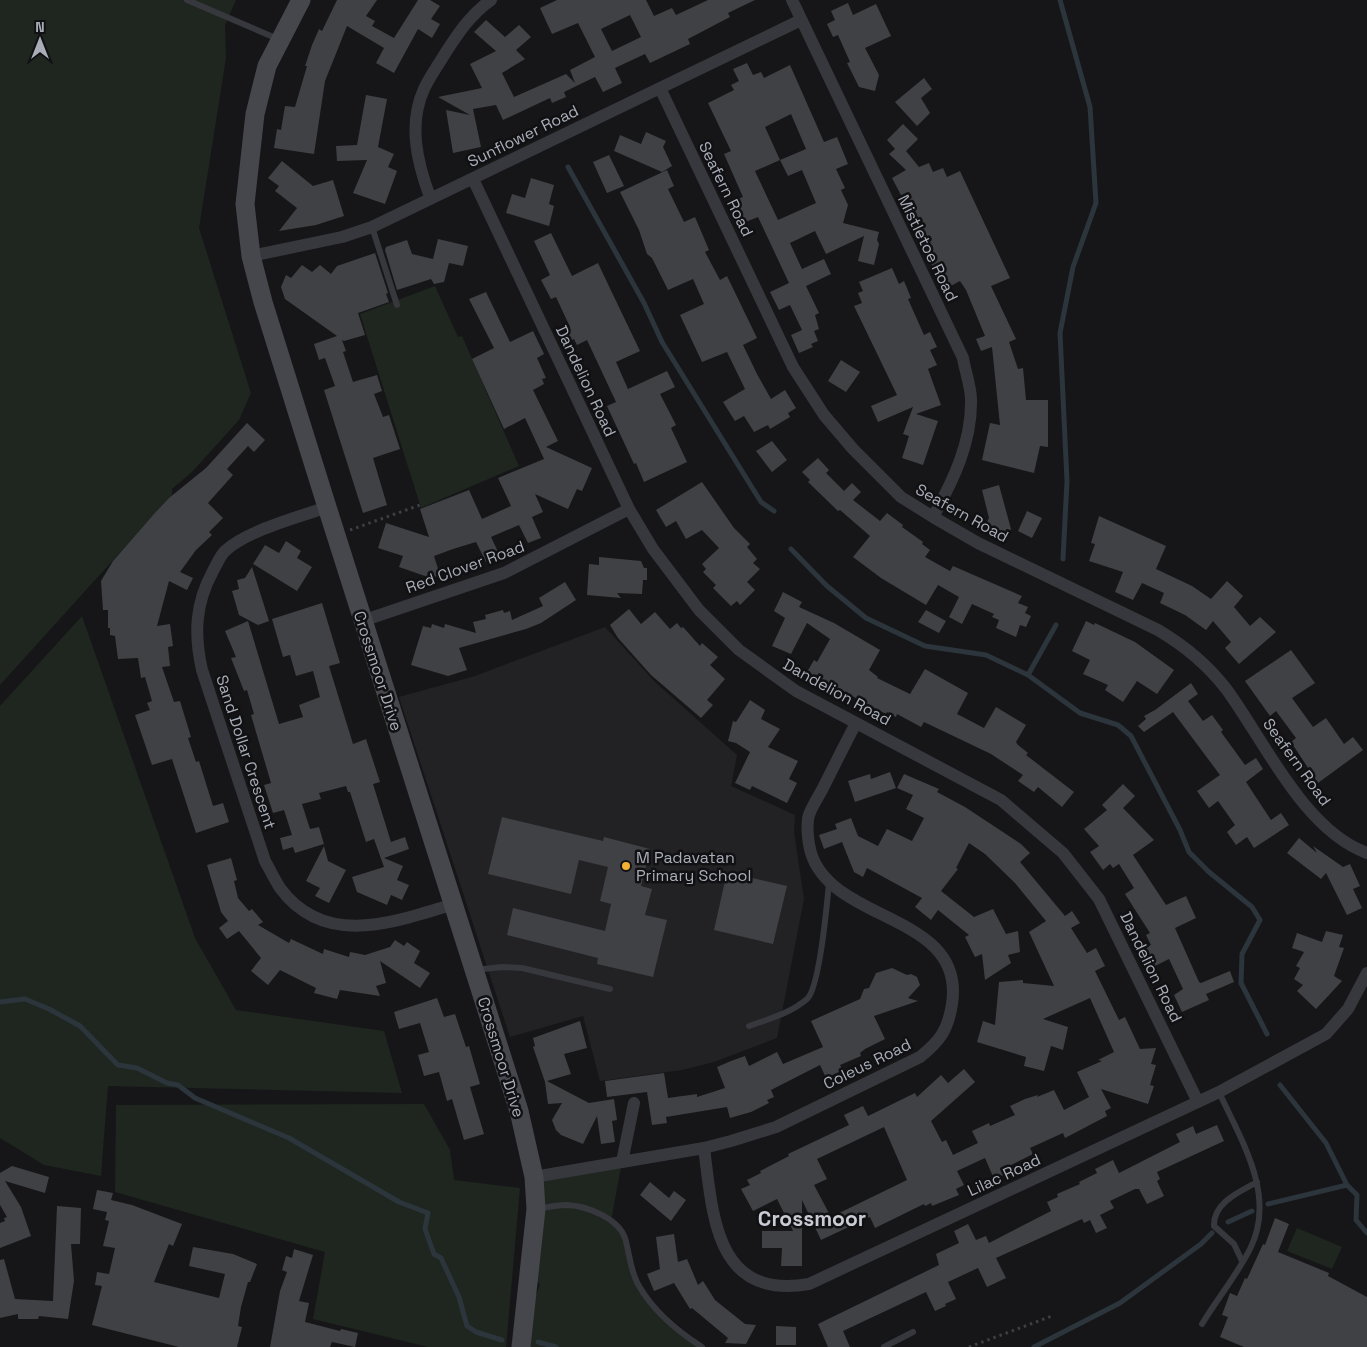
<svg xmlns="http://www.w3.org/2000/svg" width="1367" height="1347" font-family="'Space Grotesk',sans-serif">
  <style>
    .built { fill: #222225 }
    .green { fill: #1e261f }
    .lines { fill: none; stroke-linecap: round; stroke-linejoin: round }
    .stream { stroke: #2c353c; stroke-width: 5 }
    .building { fill: #404145; fill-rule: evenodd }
    .path { stroke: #3d3f44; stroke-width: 3; stroke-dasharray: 2.5 4; stroke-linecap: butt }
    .lane { stroke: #37383d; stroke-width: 6 }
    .street { stroke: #37383d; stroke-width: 12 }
    .secondary { stroke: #45474d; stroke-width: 19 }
    .poi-dot { fill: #f2b134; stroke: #111113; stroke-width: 2 }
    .labels { text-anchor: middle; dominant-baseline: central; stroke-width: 5; stroke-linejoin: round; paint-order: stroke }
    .street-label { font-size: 16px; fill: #a8adb8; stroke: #111113 }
    .poi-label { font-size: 16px; fill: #a8adb8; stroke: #111113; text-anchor: start }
    .district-label { font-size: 21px; font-weight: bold; fill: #c9ccd4; stroke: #111113 }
  </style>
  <rect width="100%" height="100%" fill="#161618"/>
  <!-- built -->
  <path class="built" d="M605 627 655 682 737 755 731 786 795 815 794 832 804 899 777 1038 714 1062 682 1070 600 1081 583 1016 510 1037 399 697 475 676Z"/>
  <!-- green -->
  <path class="green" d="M0 0H236L225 25 226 58 199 228 251 393 239 420 192 472 172 489V495L0 685Z
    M435 286 458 337 462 336 519 466 421 508 360 314Z
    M82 616 195 938 236 1010 384 1031 402 1093 108 1086 101 1176 44 1165 0 1138V706Z
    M424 1104 450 1150 454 1180 520 1188 506 1347H428L313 1319 325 1252 115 1192 116 1105Z
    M622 1162 611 1221 620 1229 631 1271 648 1300 702 1347H522L524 1298 537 1293 540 1284 527 1277 534 1177Z
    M1297 1228 1342 1247 1332 1269 1287 1251Z"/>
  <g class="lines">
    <!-- stream -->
    <path class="stream" d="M1060 0 1090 107 1096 203 1073 267 1060 333 1067 481 1063 559
      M568 167 644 303 662 342 761 502 774 511
      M791 549 827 586 866 618 925 646 986 655 1028 675 1080 713 1118 725 1131 736 1180 830 1189 852 1209 872 1252 907 1260 920 1242 954 1241 983 1267 1034
      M1028 675 1056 625
      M0 1002 25 999 49 1009 80 1026 118 1065 137 1068 167 1083 178 1085 195 1098 289 1138 399 1202 428 1213 425 1229 434 1254 441 1258 459 1297 467 1326 476 1332 502 1340
      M1280 1085 1326 1143 1347 1185
      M1268 1204 1347 1185 1357 1195 1356 1220 1367 1233
      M1228 1222 1252 1211
      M538 1342 556 1347
      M1034 1347 1120 1303 1201 1244 1212 1233"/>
  </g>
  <!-- building -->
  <path class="building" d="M337 0H377L366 16 375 21 372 26 394 38 418 0H430L440 6 431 19 440 24 432 38 418 29 394 73 376 63 384 48 347 26 325 81 314 154 274 148 277 129 281 130 285 106 295 107 307 66H305L312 45 319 29 322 31Z
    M557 0H646L654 16 672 8 676 15 708 0H755L728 13 730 17 688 39 690 44 650 63 645 54 615 68 622 83 603 92 595 77 564 92 566 97 552 103 550 98 503 120 496 105 473 109 481 147 453 153 446 110 470 115 438 97 482 88 470 64 496 51 474 32 486 20 505 37 519 25 531 37 516 50 525 59 502 73 514 97 566 74 575 83 570 70 595 57 578 23 552 34 540 8ZM630 15 641 37 612 51 601 29Z
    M848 3 853 15 876 4 891 36 865 48 879 75 875 91 859 87 847 63 850 62 838 35 833 37 827 24 835 20 831 11Z
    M747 63 753 75 761 72 764 78 790 65 824 142 837 137 848 164 836 169 845 188 841 190 848 205 843 223 879 232 877 240 879 244 874 265 858 261 864 236 826 254 815 231 790 243 802 269 824 259 831 274 806 286 819 313 815 315 819 329 814 331 818 341 811 344 813 347 799 353 791 335 802 330 790 305 779 310 770 292 789 283 758 217 743 223 734 200 743 197 724 154 731 151 708 103 734 90 731 85 739 81 733 69ZM791 114 806 149 780 160 765 127ZM780 160 788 176 802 170 816 203 778 220 755 171Z
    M924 78 932 89 921 98 930 113 917 126 895 102Z
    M366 95 387 99 378 147 394 154 388 167 397 171 385 204 353 193 367 160 337 161 336 146 357 145Z
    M903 124 918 139 906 151 919 167 929 163 933 172 943 168 947 177 960 171 1010 278 991 286 1016 339 1009 342 1018 369 1023 368 1026 400H1048V447L1040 446 1034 473 982 460 990 423 1000 425 992 347 981 351 976 339 985 336 966 290 960 281 947 288 939 271 935 273 911 214 892 178 906 170 889 154 895 149 887 140Z
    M646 132 666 141 663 147 672 166 662 172 614 151 620 135 641 144Z
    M609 155 624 186 607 193 593 162Z
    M282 161 313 186 333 180 344 216 316 225 279 231 297 208 275 191 279 186 268 178Z
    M667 170 674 186 668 189 684 222 695 217 709 250 705 252 720 280 727 276 757 338 743 345 757 374 771 399 785 390 796 408 788 413 790 417 770 429 768 425 754 432 744 416 735 421 723 402 745 389 727 352 702 362 680 315 704 304 693 279 668 290 652 258 647 254 639 230 620 192Z
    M531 178 554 185 549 204 554 206 549 226 506 213 512 194 525 198Z
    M551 233 572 276 598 263 606 280 640 351 616 362 628 389 667 371 675 387 660 394 676 425 671 428 687 462 644 482 636 463 634 464 607 406 616 402 587 340 577 345 574 339 570 341 565 329 570 327 556 297 551 299 541 280 550 275 534 241Z
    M438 239 468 246 463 266 449 263 444 282 434 284 431 279 397 290 385 250 386 247 407 240 412 254 433 259Z
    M375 253 388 293 386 294 389 302 358 313 365 335 344 341 342 340 346 351 343 352 353 382 377 375 382 391 374 394 383 417 389 415 400 449 373 458 387 505 363 513 324 390 335 386 325 358 319 360 314 344 337 336 285 299 281 287 286 275 291 278 302 265 312 272 320 265 331 274 337 266Z
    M892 268 899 284 904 281 911 298 908 299 924 335 930 332 937 347 930 350 937 365 928 369 941 405 916 414 938 421 923 465 902 458 909 436 903 434 913 407 878 422 871 406 897 395 854 306 862 303 858 293 863 291 859 282Z
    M486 292 510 342 533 331 544 354 537 358 546 378 542 379 544 384 533 390 558 441 546 447 592 468 582 491 577 489 568 509 535 494 543 512 532 517 541 538 528 543 519 525 491 537 500 556 486 562 476 542 453 549 434 556 440 575 426 580 425 576 399 567 403 556 378 548 386 523 429 537 420 509 469 490 482 519 511 506 498 478 544 459 525 418 504 429 472 359 494 348 469 299Z
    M841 360 860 372 846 392 828 381Z
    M247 423 265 440 254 452 248 446 227 469 233 475 208 503 223 518 209 532 212 535 196 550 180 572 193 578 187 590 169 581 157 626 170 624 173 646 168 647 170 666 162 667 174 702 180 701 191 737 188 738 196 762 199 761 213 806 223 803 229 822 196 833 172 759 152 765 135 715 150 710 147 703 152 701 145 677 141 678 138 658 118 659 115 636 110 635V628H108V610H103L101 581 113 561 154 514 169 498 206 468Z
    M772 441 787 460 772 472 756 451Z
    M818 458 829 470 826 473 844 491 852 483 861 492 853 500 880 521 887 513 903 525 902 527 923 542 922 544 930 550 925 557 950 571 953 566 1022 596 1018 603 1028 607 1025 613 1031 616 1026 627 1020 625 1016 637 996 628 999 620 992 617 994 614 972 604 962 624 949 617 959 597 938 585 926 605 881 578 853 557 870 536 840 510 838 511 808 482 810 480 802 472Z
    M702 482 734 528 750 544 747 547 757 559 753 563 760 569 747 582 755 590 740 605 737 601 731 606 713 588 716 585 703 572 706 569 702 564 719 548 702 530 686 539 676 521 666 527 656 510Z
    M999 485 1011 529 1006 539 984 528 989 518 982 490Z
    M1027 511 1042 518 1032 538 1018 531Z
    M1099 516 1166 546 1156 569 1192 586 1211 599 1227 581 1243 596 1234 607 1250 626 1260 617 1276 632 1239 664 1225 648 1231 642 1213 621 1206 630 1185 615 1160 603 1164 593 1142 583 1133 600 1115 592 1123 572 1089 561 1095 544 1091 543Z
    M286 541 301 551 297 558 312 567 297 591 253 564 265 545 279 553Z
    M599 557 641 561 644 568H647V580H643L642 594 617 593 621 598 587 595 589 564 599 565Z
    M252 567 269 621 258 625 239 615 232 591 239 589 237 580 245 578Z
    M565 582 576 600 541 623 526 629 459 648 467 670 448 676 411 665 423 626 431 628 432 624 444 628 445 624 476 633 473 622 486 619 485 615 503 610 504 613 510 611 512 620 543 606 539 598Z
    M783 592 802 602 799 607 834 623 880 650 869 670 878 677 877 678 910 694 925 669 968 693 957 714 984 728 996 707 1026 725 1016 742 1018 745 1028 753 1026 755 1074 792 1062 807 1038 787 1034 792 1018 781 1023 775 991 754 924 722 921 727 897 714 896 717 887 712 886 714 807 672 814 660 817 662 830 639 807 623 791 654 772 646 785 618 774 611Z
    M322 603 340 663 329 666 353 744 366 739 380 782 373 784 391 842 405 837 409 849 384 858 403 866 397 880 409 885 402 900 391 895 387 905 357 892 352 877 384 867 374 839 366 842 350 792H348L346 786 319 793 321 799 302 804 310 829 319 827 324 844 295 853 293 847 283 850 280 838 292 835 284 810 273 813 264 785 271 783 251 715 254 714 247 690 244 691 231 658 236 657 225 631 248 621 279 724 303 717 299 705 320 697 313 671 296 676 290 655 283 657 272 619Z
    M629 609 641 624 655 612 670 629 677 623 681 628 683 627 700 646 702 643 718 657 710 665 725 679 707 700 713 705 701 718 651 675 618 638 610 625Z
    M926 610 946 621 939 633 918 622Z
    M1086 621 1094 625 1095 623 1135 642 1174 670 1157 694 1137 681 1123 702 1105 690 1108 685 1083 674 1090 660 1072 651Z
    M1291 650 1315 683 1292 698 1313 727 1326 718 1344 744 1353 737 1363 750 1318 783 1291 742 1296 738 1276 711 1270 716 1245 681Z
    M1191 683 1198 694 1188 701 1203 721 1212 715 1223 730 1221 732 1245 765 1256 758 1263 769 1246 782 1271 820 1281 813 1289 825 1254 848 1247 837 1236 845 1227 832 1235 825 1218 801 1209 808 1197 791 1220 775 1173 712 1144 732 1138 726 1146 719 1144 716 1155 710Z
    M750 700 765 710 761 719 780 729 768 747 798 761 789 779 797 783 787 803 752 786 750 790 735 783 750 752 736 743 728 741 733 721 736 722Z
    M890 772 896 788 855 802 848 781 870 774 871 779Z
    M904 774 939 789 937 792 965 807 1021 844 1030 853 1020 862 1065 916 1072 911 1080 923 1071 928 1087 953 1096 948 1105 966 1095 971 1119 1020 1125 1017 1140 1049 1156 1048 1151 1064 1156 1065 1150 1085 1154 1086 1148 1104 1101 1089 1111 1108 1105 1111 1107 1116 1065 1138 1063 1133 1030 1148 1033 1154 1011 1165 1012 1167 1007 1169 1009 1173 994 1179 985 1158 957 1171 964 1185 956 1189 959 1195 932 1206 931 1203 925 1206 924 1204 875 1228 870 1217 821 1240 802 1200V1266H781L782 1248H762V1231H793L777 1199 753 1211 741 1189 750 1185 747 1180 761 1173 760 1171 789 1156 788 1154 849 1125 844 1115 863 1106 868 1116 915 1093 917 1097 941 1075 948 1083 964 1069 975 1082 931 1121 942 1142 946 1140 953 1155 978 1143 972 1131 989 1123 990 1126 1015 1115 1010 1106 1025 1099 1038 1095 1037 1097 1054 1090 1064 1110 1089 1097 1077 1072 1102 1061 1098 1060 1114 1052 1090 998 1043 1019 1068 1027 1063 1050 1051 1046 1044 1071 1024 1066 1026 1057 977 1042 983 1021 995 1025 999 982 1023 980V983L1054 986 1029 932 1046 921 1015 883 985 854 969 843 956 868 958 869 941 891 974 917 993 909 1006 934 1018 931 1020 952 1008 955 1011 963 985 980 982 954 975 957 965 937 969 935 938 910 931 920 915 907 922 898 867 868 863 877 854 872 842 842 824 849 819 835 837 829 835 824 851 818 858 836 878 846 887 829 912 841 924 818 906 809 913 795 897 788ZM884 1127 907 1180 831 1217 814 1185 827 1179 817 1159Z
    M1123 784 1135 796 1123 808 1154 840 1133 855 1166 905 1186 896 1196 918 1175 928 1199 982 1201 983 1230 971 1234 982 1206 994 1209 1000 1182 1012 1174 995 1183 989 1169 959 1153 967 1144 948 1151 945 1146 935 1150 933 1125 894 1134 888 1119 864 1113 868 1110 864 1103 870 1090 852 1099 846 1084 829 1107 810 1102 805Z
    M502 817 603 841 604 837 650 849 641 886 652 889 645 915 667 920 653 977 597 964 598 958 507 935 513 908 605 931 611 904 600 901 608 867 579 860 571 894 488 874Z
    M1299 838 1317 853 1313 846 1343 867 1350 864 1360 886 1353 889 1362 908 1347 915 1326 873 1321 879 1287 853Z
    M324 846 328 861 346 870 329 903 315 896 320 888 306 881Z
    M231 858 237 880 234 881 238 898 249 911 252 909 263 922 258 925 289 943 291 939 323 954 324 949 349 957 350 952 365 955 390 947 395 940 404 946 407 942 420 951 414 963 430 973 420 988 380 961 386 983 376 986 380 996 340 990 337 999 314 993 316 988 280 970 268 985 251 971 261 958 239 931 227 939 219 928 228 921 221 912 207 865Z
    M727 872 787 886 773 944 714 930Z
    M1326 931 1343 935 1339 947 1344 948 1334 976 1342 981 1316 1009 1297 991 1303 985 1294 979 1300 968 1296 966 1304 952 1292 948 1297 933 1322 942Z
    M892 968 907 975 911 974 917 977 920 985 908 998 918 1001 874 1016 885 1039 865 1049 860 1053 861 1056 840 1065 843 1070 826 1078 820 1065 771 1090 774 1097 767 1100 769 1103 751 1112 730 1118 727 1107 666 1117 667 1123 652 1125 647 1092 607 1097 605 1081 664 1073 668 1098 697 1094V1097L725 1088 717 1067 731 1061 745 1056 749 1066 777 1052 783 1064 823 1047 811 1021 860 999 864 989 869 988 876 973Z
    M437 998 444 1017 455 1014 466 1047 469 1046 480 1084 470 1087 484 1134 464 1140 452 1099 447 1101 439 1072 424 1076 418 1055 429 1052 420 1023 399 1029 394 1012Z
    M580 1021 587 1048 564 1054 571 1074 547 1081 589 1103 614 1099 617 1120 612 1121 615 1142 601 1144 597 1116 583 1144 561 1135 556 1130 552 1120 562 1103 548 1104 545 1082 533 1047 535 1046 533 1038Z
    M1217 1125 1224 1141 1157 1172 1160 1179 1157 1181 1164 1196 1147 1204 1139 1189H1135L1110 1201 1114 1208 1100 1215 1107 1228 1096 1233 1090 1220 1084 1223 1082 1219 996 1258 1006 1278 987 1287 978 1268 948 1282 956 1299 945 1304 946 1306 935 1311 926 1292 843 1331 850 1347H828L818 1324 939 1265 936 1254 959 1243 954 1231 968 1224 976 1240 986 1236 989 1243 1051 1211 1047 1202 1058 1197 1057 1194 1080 1184 1079 1182 1097 1173 1095 1169 1113 1160 1119 1173 1180 1142 1176 1134 1193 1126 1196 1134Z
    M12 1166 49 1177 45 1193 5 1181 21 1207 31 1236 0 1248V1223L5 1221 4 1218 7 1217 0 1205V1173Z
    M650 1182 669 1198 674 1191 686 1200 671 1221 640 1195Z
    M97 1190 113 1193 111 1200 132 1205 182 1224 173 1246 169 1244 154 1282 219 1298 225 1274 189 1266 193 1247 233 1254 257 1264 250 1282H248L241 1307 238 1326 242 1327 237 1347H179L92 1325 102 1286 95 1285 97 1272 109 1274 115 1248 103 1246 109 1221 105 1220 107 1212 93 1209Z
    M57 1206 81 1208 80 1244H71L74 1281 68 1319 39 1316 38 1319H18V1314L0 1318V1260L4 1259 15 1299 53 1301Z
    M1275 1218 1289 1224 1278 1252 1329 1273 1328 1276 1367 1297V1347H1244L1220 1337 1228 1317 1222 1315 1230 1293 1237 1296 1245 1278 1247 1279 1263 1244 1265 1245Z
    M674 1234 678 1262 687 1259 698 1285 703 1281 715 1300 745 1324 756 1325 746 1344 725 1343 728 1338 692 1308 690 1309 674 1283 654 1291 647 1274 660 1269 656 1237Z
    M294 1249 313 1255 299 1301 309 1303 305 1322 340 1331 341 1329 358 1333 355 1347 332 1342 330 1347H270L280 1291 287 1272 282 1270 286 1256 292 1258Z
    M776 1326 796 1327V1345H776Z"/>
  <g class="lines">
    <!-- path -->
    <path class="path" d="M350 530 423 504
      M969 1347 1052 1316"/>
    <!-- lane -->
    <path class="lane" d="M187 0 278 39
      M372 227 397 305
      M475 970 502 967 522 968 610 989
      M749 1026C769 1019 791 1013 807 999 820 987 827 903 829 883
      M537 1209C547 1207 557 1205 567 1205 587 1206 618 1218 625 1238 630 1255 630 1271 639 1286 654 1312 677 1331 702 1347
      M1242 1261 1234 1244 1214 1226C1213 1203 1239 1192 1257 1182
      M1202 1324C1217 1299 1237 1275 1250 1249 1277 1196 1241 1140 1219 1092
      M884 1347 913 1332"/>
    <!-- street -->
    <path class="street" d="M792 0 963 358C965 371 971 386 971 400 972 442 953 481 933 517
      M660 88 793 367 824 415 853 449 901 497 933 517 978 543 1158 630C1185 646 1208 665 1227 690 1265 742 1304 830 1367 853
      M473 179 629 509 653 549 699 610 739 650 796 691 1001 800 1063 853 1099 899 1198 1102
      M430 197C417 162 408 124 424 89 430 76 439 64 446 52 459 32 471 14 491 0
      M251 256 342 237 372 227 801 20
      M327 507C297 518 248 530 225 551 220 556 217 564 213 571 195 604 194 634 202 670L265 861C270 870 275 880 280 888 325 949 395 922 454 904
      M362 621 504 573 629 509
      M704 1148C713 1216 715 1300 809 1284L1219 1092 1326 1034 1348 1009 1367 973
      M622 1162 634 1103
      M534 1177 704 1148 731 1141 776 1127 920 1057C940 1041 948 1030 952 1004 966 913 833 924 811 853 808 843 806 824 809 815 812 806 819 796 823 788 834 766 845 744 856 723"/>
    <!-- secondary -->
    <path class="secondary" d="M301 0 267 66 255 114 245 204 251 256 263 302 327 507 519 1111 534 1177 536 1209 521 1347"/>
  </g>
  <!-- markers -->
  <circle class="poi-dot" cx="626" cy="866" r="5"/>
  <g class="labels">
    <!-- street labels -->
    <g class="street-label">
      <text transform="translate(523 136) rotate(-26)">Sunflower Road</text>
      <text transform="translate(726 189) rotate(64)">Seafern Road</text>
      <text transform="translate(928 248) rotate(64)">Mistletoe Road</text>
      <text transform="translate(586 381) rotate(65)">Dandelion Road</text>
      <text transform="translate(962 513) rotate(29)">Seafern Road</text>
      <text transform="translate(465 567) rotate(-20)">Red Clover Road</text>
      <text transform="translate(378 671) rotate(72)">Crossmoor Drive</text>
      <text transform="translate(837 692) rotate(29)">Dandelion Road</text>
      <text transform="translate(246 752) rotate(72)">Sand Dollar Crescent</text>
      <text transform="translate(1297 762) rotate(54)">Seafern Road</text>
      <text transform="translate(1151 967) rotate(64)">Dandelion Road</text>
      <text transform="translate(501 1057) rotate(73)">Crossmoor Drive</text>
      <text transform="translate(867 1064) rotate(-26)">Coleus Road</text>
      <text transform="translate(1004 1175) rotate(-25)">Lilac Road</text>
    </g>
    <!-- poi labels -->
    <g class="poi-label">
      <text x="636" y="857">M Padavatan<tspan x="636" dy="18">Primary School</tspan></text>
    </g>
    <!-- district labels -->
    <g class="district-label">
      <text x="812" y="1218">Crossmoor</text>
    </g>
  </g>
  <!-- north arrow -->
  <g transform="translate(40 40)" stroke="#111113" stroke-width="4" paint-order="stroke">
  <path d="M0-4L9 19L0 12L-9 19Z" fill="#a8adb8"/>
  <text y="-8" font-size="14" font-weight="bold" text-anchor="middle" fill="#a8adb8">N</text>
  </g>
</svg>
